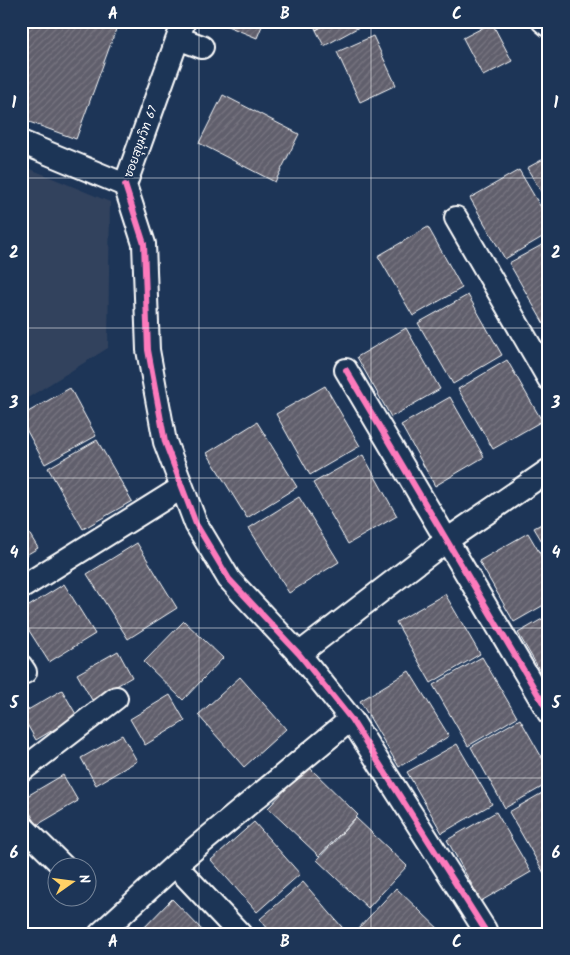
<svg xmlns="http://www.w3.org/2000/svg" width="570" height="955" font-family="Kalam,'Playpen Sans Thai',sans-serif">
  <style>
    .built { fill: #31425d }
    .building { fill: url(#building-hatch); stroke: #fff }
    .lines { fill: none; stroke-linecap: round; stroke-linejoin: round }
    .minor-casing { stroke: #fff; stroke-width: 26 }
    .minor { stroke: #1d3557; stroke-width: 22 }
    .cycleway-casing { stroke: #1d3557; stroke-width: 9 }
    .cycleway { stroke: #fd7abc; stroke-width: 6 }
    .grid { fill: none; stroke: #fff; stroke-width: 1; stroke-opacity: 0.55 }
    .labels { text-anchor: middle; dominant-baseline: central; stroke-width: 4; stroke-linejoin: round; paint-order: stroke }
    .street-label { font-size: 12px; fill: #fff; stroke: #1d3557 }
    .neatline { fill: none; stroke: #fff; stroke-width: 2 }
    .grid-label { font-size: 16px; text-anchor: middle; font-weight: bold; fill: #fff }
  </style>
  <defs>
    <pattern id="building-hatch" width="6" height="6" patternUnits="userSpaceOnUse" patternTransform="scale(1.25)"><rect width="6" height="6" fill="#615f6c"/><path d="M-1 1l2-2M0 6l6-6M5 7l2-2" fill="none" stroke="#797782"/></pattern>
  </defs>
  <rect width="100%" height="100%" fill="#1d3557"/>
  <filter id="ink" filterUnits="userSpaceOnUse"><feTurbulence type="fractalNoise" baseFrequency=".02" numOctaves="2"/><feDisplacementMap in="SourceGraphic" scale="10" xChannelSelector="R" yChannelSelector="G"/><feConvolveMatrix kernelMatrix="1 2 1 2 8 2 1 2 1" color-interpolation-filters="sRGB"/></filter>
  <g filter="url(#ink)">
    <!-- built -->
    <path class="built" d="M21 165 110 202 108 348 21 402Z"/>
    <!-- building -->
    <path class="building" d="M21 21H119L76 139 21 119Z
      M215 21H264L257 38Z
      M312 21H332L316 30Z
      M332 21H358L361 26 324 46 316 30Z
      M492 23 512 61 483 76 463 38Z
      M373 36 396 85 360 102 337 52Z
      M223 95 299 134 275 182 199 143Z
      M549 156V205L527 168Z
      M519 170 549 221V233L505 259 470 198Z
      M428 227 462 288 413 316 378 256Z
      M549 241V322L544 324 509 263Z
      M468 295 502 355 453 384 418 323Z
      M406 328 440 389 391 417 357 357Z
      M507 360 542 421 493 449 458 389Z
      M325 386 360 446 310 475 276 414Z
      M70 388 96 436 45 464 21 420V416Z
      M450 397 484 457 435 486 401 425Z
      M257 422 297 487 247 518 207 453Z
      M97 440 132 501 83 529 48 468Z
      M363 455 397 516 348 544 313 483Z
      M299 497 339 562 289 593 249 528Z
      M21 520 38 548 21 558Z
      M549 520V553L534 528Z
      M528 533 549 569V602L514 622 479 561Z
      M137 543 177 608 128 639 87 574Z
      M64 584 95 634 49 662 21 618V611Z
      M445 594 480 654 431 683 396 622Z
      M549 615V686L518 633Z
      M184 621 223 658 183 700 144 662Z
      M118 651 132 677 92 700 77 674Z
      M482 657 517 717 468 746 433 685Z
      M409 671 449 736 399 767 360 701Z
      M240 677 286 729 244 767 198 715Z
      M62 690 77 716 36 740 21 714Z
      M170 695 185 721 145 745 130 719Z
      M520 719 549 770V783L505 808 471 747Z
      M122 735 137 761 96 785 81 758Z
      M457 744 492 804 442 833 407 772Z
      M308 766 358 815 319 856 268 808Z
      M63 775 78 801 37 825 22 799Z
      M549 789V870L544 873 509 812Z
      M496 812 531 872 481 901 447 840Z
      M356 818 407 866 368 908 317 860Z
      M254 822 300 874 257 912 211 860Z
      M303 882 348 934H272L260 919Z
      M396 888 444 934H361L357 930Z
      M172 899 206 934H138Z"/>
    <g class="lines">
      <defs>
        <path id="minor" d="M543 21 549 26
          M178 38 202 47
          M21 142 125 185
          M125 185 144 244 148 350 165 442 196 524 229 579 299 654 351 719 485 930
          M125 185 184 21
          M456 218 549 379
          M346 370 549 713
          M21 588 181 488
          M299 654 447 540 549 470
          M21 666 25 672
          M21 771 116 698
          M21 825 65 868
          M175 865 240 934
          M100 934 175 865 351 719"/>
      </defs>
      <!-- minor casing -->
      <use href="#minor" class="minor-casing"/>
      <!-- minor -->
      <use href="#minor" class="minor"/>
      <defs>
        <path id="cycleway" d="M125 185 144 244 148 350 165 442 196 524 229 579 299 654 351 719 485 930
          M346 370 549 713"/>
      </defs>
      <!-- cycleway casing -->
      <use href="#cycleway" class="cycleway-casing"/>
      <!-- cycleway -->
      <use href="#cycleway" class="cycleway"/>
    </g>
  </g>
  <!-- grid -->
  <path class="grid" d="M199 21V934M371 21V934M21 178H549M21 328H549M21 478H549M21 628H549M21 778H549"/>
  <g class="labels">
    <!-- street labels -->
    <g class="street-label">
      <text transform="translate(141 142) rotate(-70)">ซอยสุขุมวิท 67</text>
    </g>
  </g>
  <!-- margin -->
  <rect width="570" height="955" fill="none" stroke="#1d3557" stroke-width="55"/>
  <!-- north arrow -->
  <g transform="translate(72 882) rotate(76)"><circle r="24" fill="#1d3557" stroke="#77869a"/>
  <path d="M0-4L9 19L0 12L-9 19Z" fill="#ffd166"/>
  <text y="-8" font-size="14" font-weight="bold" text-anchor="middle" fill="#ffffff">N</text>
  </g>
  <rect x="28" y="28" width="514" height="900" class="neatline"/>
  <g class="grid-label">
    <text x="113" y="19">A</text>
    <text x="285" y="19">B</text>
    <text x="457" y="19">C</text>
    <text x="14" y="108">1</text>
    <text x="556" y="108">1</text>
    <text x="14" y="258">2</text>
    <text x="556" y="258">2</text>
    <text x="14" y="408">3</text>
    <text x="556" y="408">3</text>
    <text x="14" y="558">4</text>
    <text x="556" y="558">4</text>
    <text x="14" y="708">5</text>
    <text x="556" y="708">5</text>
    <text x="14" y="858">6</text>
    <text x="556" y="858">6</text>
    <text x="113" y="947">A</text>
    <text x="285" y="947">B</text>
    <text x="457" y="947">C</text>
  </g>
</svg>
